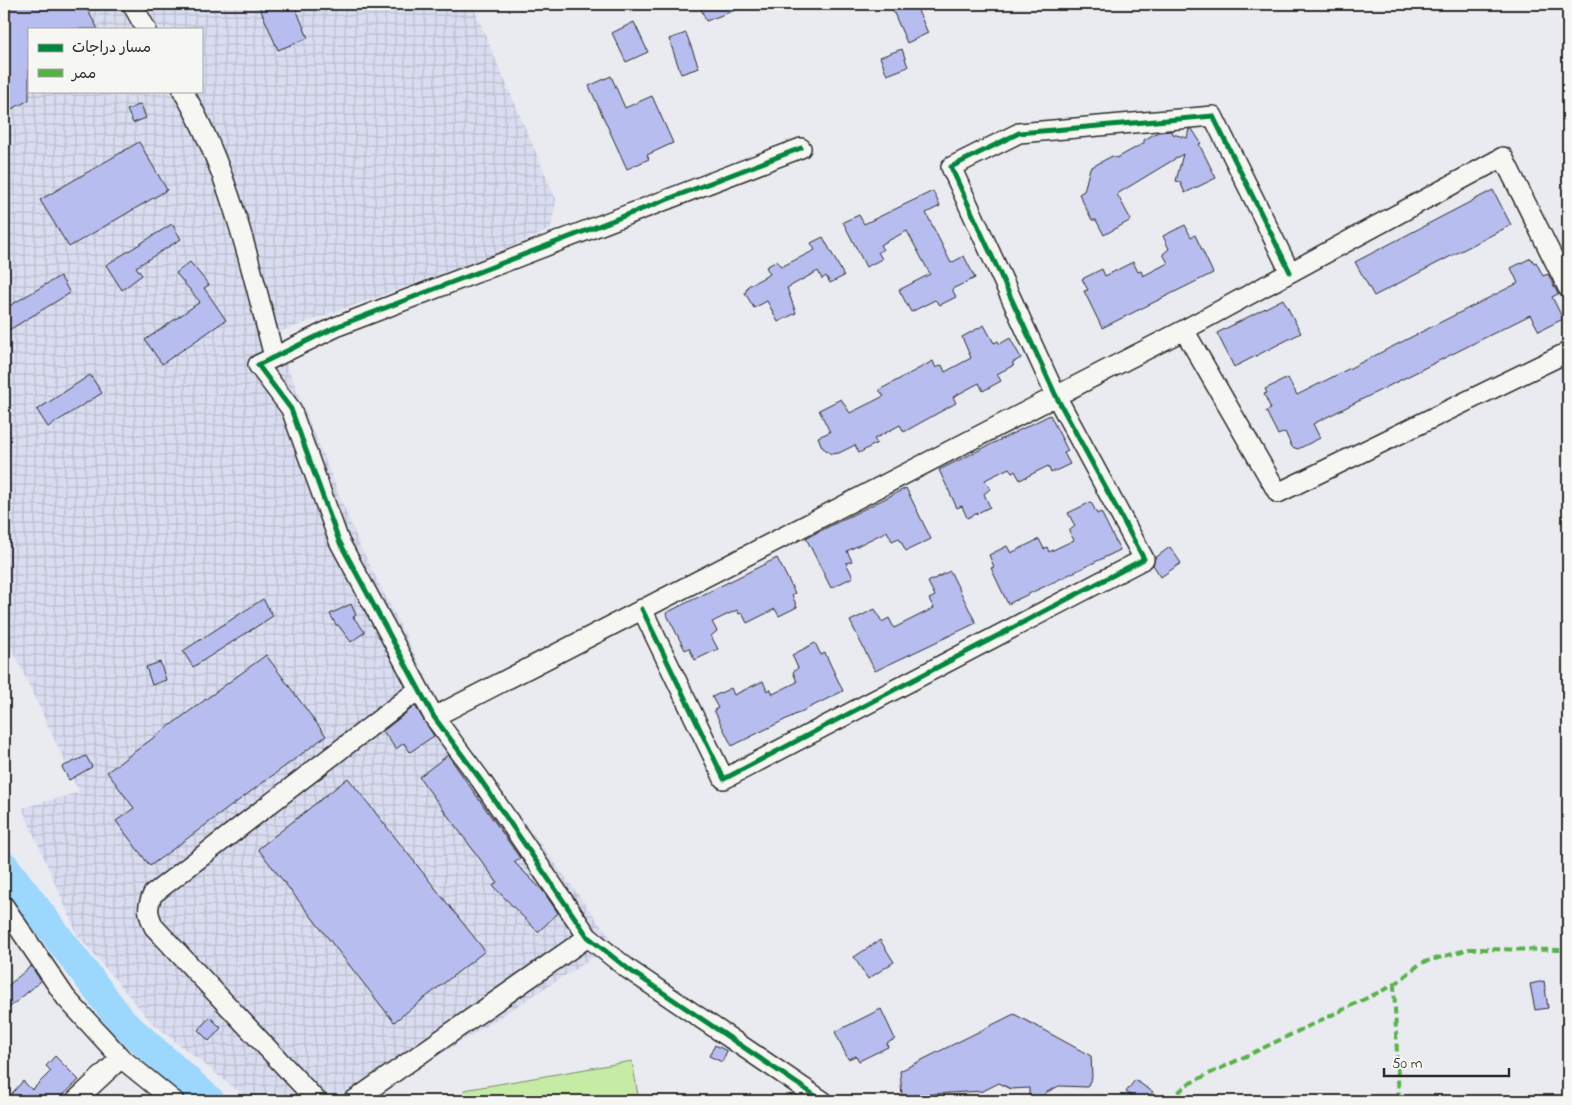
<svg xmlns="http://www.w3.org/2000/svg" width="1572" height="1105" font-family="'Indie Flower','Playpen Sans Arabic',sans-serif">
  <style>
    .industrial { fill: url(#industrial-grid); fill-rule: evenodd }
    .pitch { fill: #c5eba5; stroke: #788b68 }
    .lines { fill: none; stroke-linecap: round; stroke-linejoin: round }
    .river { stroke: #9cd7fd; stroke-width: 30 }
    .building { fill: #b7bdee; stroke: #2b2b2b }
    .minor-casing { stroke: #2b2b2b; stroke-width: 22 }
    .minor { stroke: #f6f6f2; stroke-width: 19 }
    .quiet { stroke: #56b246; stroke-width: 4; stroke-dasharray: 8 4; stroke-linecap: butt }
    .cycleway-casing { stroke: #f6f6f2; stroke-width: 8 }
    .cycleway { stroke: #00873e; stroke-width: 5 }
  </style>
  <defs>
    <pattern id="industrial-grid" width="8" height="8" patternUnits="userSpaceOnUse" patternTransform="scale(1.25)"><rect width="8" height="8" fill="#daddf0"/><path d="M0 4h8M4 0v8" fill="none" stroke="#bbbece"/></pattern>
  </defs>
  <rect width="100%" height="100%" fill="#e9ebf1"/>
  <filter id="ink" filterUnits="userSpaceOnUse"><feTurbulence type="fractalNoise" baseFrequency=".02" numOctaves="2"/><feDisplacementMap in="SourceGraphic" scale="10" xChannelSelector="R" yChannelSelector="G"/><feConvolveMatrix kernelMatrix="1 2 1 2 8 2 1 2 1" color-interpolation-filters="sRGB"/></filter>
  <g filter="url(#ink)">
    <!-- industrial -->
    <path class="industrial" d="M4 4H472L556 199 551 229 489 257 274 334 360 546 448 720 615 944 367 1101H251L153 1024 78 936 22 808 79 792 4 632ZM29 29H201V91H29Z"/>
    <!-- pitch -->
    <path class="pitch" d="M632 1061 639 1101H466L464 1090Z"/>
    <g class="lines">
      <!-- river -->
      <path class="river" d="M4 866 123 1023 210 1101"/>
    </g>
    <!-- building -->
    <path class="building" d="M4 4H84L98 29H29V100L4 113Z
      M258 4H294L308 38 278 50Z
      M699 4H749V5L706 21Z
      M890 4H915L928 33 907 43Z
      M634 22 648 52 626 62 612 33Z
      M686 33 699 68 681 74 669 39Z
      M902 49 908 67 887 75 880 57Z
      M611 76 625 108 652 96 673 143 647 155 649 159 627 169 589 86Z
      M141 104 146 118 133 123 127 110Z
      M1189 129H1192L1201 143 1199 144 1216 178 1185 193 1180 182 1176 181 1183 154 1117 194 1131 220 1104 235 1096 220H1092L1079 194 1084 191 1090 168 1112 156 1117 158 1144 143V140L1158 132 1172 131 1173 134 1187 138Z
      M139 142 167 190 69 247 40 200Z
      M1493 190 1511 225 1374 296 1355 262Z
      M933 191 940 206 926 213 951 263 964 256 975 278 952 289 956 297 940 305 935 300 911 312 899 290 930 274 907 231 880 245 883 250 878 252 882 259 866 267 843 222 859 215 864 224Z
      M172 224 181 239 136 267 142 275 122 290 106 265Z
      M1185 225 1191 237 1195 235 1213 273 1102 328 1084 291 1088 290 1082 279 1102 269 1105 276 1133 262 1138 272 1141 271 1143 276 1168 263 1163 254 1169 249 1163 236Z
      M823 237 844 276 830 283 826 276 822 279 818 271 787 288 796 313 778 322 767 301 754 308 745 293 748 286 770 274 766 267 777 261 781 267 815 250 811 243Z
      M1531 258 1534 263 1536 262 1543 276 1548 274 1558 294 1552 297 1563 319 1539 331 1530 315 1313 424 1320 438 1298 449 1292 447 1285 432 1278 435 1266 411 1271 409 1264 394 1267 393 1265 389 1288 378 1297 395 1518 283 1511 268Z
      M190 262 209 285 204 288 226 320 162 364 145 340 200 302 176 273Z
      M60 276 70 293 4 333V309Z
      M1283 299 1301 333 1234 367 1217 333Z
      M984 325 994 343 998 341 1000 344 1010 338 1021 358 1012 363 1014 365 997 374 1001 381 983 391 979 383 953 397 956 403 904 432 900 425 874 439 877 443 859 453 855 445 839 453 831 454 822 447 818 437 830 432 819 410 841 399 850 413 884 396 879 390 933 361 936 368 942 365 945 372 971 358 962 337Z
      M90 375 102 393 48 427 37 410Z
      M1050 415 1068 451 1064 453 1070 464 1051 473 1048 466 1020 480 1015 471 1012 472 1009 468 985 480 990 489 984 494 990 507 967 518 962 506 957 508 939 470Z
      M906 488 931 539 906 551 899 538 892 541 887 531 847 551 852 561 846 563 853 577 831 588 806 538Z
      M1091 502 1097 514 1101 512 1120 550 1008 604 991 568 994 567 989 555 1007 546 1011 553 1039 539 1044 549 1047 547 1049 552 1074 540 1069 531 1075 526 1068 513Z
      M1170 547 1181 563 1161 577 1153 565 1155 558Z
      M777 558 795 593 792 595 797 607 779 616 775 609 747 623 742 613 739 614 737 610 712 622 717 631 711 636 718 649 695 660 689 648 685 650 666 613Z
      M950 571 976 623 875 671 850 621 875 609 882 622 889 618 894 628 934 608 929 599 935 596 928 582Z
      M263 599 273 616 193 667 183 651Z
      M351 604 356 615 353 617 365 632 351 642 338 625H336L330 614Z
      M815 643 821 655 825 653 843 691 732 746 714 710 718 708 712 697 731 688 734 695 763 681 767 691 770 689 773 694 797 682 793 672 798 668 792 655Z
      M266 655 326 736 150 866 116 821 134 808 107 772Z
      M160 662 166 680 152 685 146 667Z
      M415 706 434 736 410 752 404 743 396 749 383 731Z
      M448 755 520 858 514 862 543 891 558 913 538 932 493 886 497 882 419 777Z
      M86 756 92 767 69 780 62 767Z
      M348 778 485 951 394 1022 258 849Z
      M880 940 894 962 868 979 854 957Z
      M31 966 41 981 4 1012V989Z
      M1544 981 1548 1008 1535 1010 1530 984Z
      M881 1009 895 1039 887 1043 888 1047 859 1061 856 1056 848 1059 835 1032Z
      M1014 1014 1091 1056 1092 1077 1087 1087 1059 1086 1045 1093V1101H1029V1088L1011 1089 999 1083 983 1091 902 1096 900 1071Z
      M210 1017 221 1028 209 1041 198 1030Z
      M715 1045 727 1051 722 1062 709 1056Z
      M55 1056 79 1080 57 1101H5L23 1081 32 1090 51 1071 46 1066Z
      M1135 1080 1153 1092 1146 1101H1139L1126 1092Z"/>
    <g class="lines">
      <defs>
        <path id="minor" d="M132 4 146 29
          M183 91C230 172 251 267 274 357
          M801 148 338 326 258 365 291 409 339 541 434 717 480 779 588 937 628 969 823 1101
          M1184 330 1278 493 1568 352
          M642 609 724 779 1144 559 1056 396 951 167 1019 133 1213 116 1290 272
          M434 717 1184 330 1503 157 1568 288
          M4 906 66 998 121 1058 174 1101
          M75 1101 121 1058
          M317 1101 154 927C148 914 146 908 153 894L419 689
          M353 1101 588 937"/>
      </defs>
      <!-- minor casing -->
      <use href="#minor" class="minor-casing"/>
      <!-- minor -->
      <use href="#minor" class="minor"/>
      <!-- quiet -->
      <path class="quiet" d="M1394 985 1421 963 1469 949 1568 950
        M1170 1101 1186 1085 1394 985 1399 1101"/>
      <defs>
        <path id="cycleway" d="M801 148 338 326 258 365 291 409 339 541 434 717 480 779 588 937 628 969 823 1101
          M642 609 724 779 1144 559 1056 396 951 167 1019 133 1213 116 1290 272"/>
      </defs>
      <!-- cycleway casing -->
      <use href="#cycleway" class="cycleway-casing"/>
      <!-- cycleway -->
      <use href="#cycleway" class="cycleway"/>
    </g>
  </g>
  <!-- margin -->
  <rect width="1572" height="1105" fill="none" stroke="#f6f6f2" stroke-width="20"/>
  <rect x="10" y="10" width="1552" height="1085" fill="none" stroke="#2b2b2b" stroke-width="2" filter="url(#ink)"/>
  <!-- legend -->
  <rect x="28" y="28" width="175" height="65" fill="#f6f6f2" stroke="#a5a5a2"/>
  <rect x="38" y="44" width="25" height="8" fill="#00873e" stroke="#a5a5a2"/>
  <text x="72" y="52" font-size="15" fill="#2b2b2b">مسار دراجات</text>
  <rect x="38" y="69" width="25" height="8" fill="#56b246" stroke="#a5a5a2"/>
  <text x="72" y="78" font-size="15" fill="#2b2b2b">ممر</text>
  <!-- scale -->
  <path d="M1384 1068v8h125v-8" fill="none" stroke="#2b2b2b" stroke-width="2.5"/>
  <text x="1392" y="1068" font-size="15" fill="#2b2b2b" stroke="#f6f6f2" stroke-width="4" paint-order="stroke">50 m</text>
</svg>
